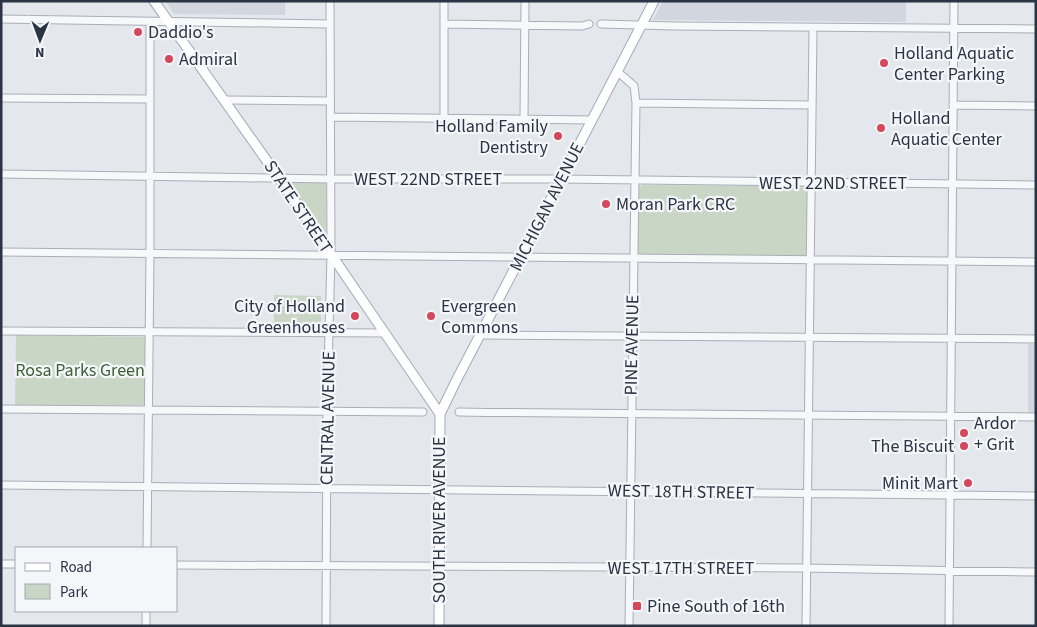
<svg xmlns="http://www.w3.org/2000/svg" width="1037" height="627" font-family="'Source Sans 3',sans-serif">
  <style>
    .built { fill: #d2d6de }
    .green { fill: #c9d6c5 }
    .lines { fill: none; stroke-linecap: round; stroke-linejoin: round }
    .minor-casing { stroke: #a9aeb7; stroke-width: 9 }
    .major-casing { stroke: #a3abb8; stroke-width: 11 }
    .minor { stroke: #f7f8fa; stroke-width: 7 }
    .major { stroke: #fff; stroke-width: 9 }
    .poi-dot { fill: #d1495b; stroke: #f4f6f9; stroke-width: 2 }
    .labels { text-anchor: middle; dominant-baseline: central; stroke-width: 4.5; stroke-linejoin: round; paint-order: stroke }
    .poi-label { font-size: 18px; fill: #2b3445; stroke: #f4f6f9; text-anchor: start }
    .street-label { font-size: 18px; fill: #2b3445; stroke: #f4f6f9 }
    .park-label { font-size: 18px; fill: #3f6138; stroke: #f4f6f9 }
  </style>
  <rect width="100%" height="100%" fill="#e4e7ec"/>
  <!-- built -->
  <path class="built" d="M165 1H285V15L174 14Z
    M663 1H906V22L653 20Z
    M1028 344H1036V414H1028Z"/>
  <!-- green -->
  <path class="green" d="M285 182H326V243Z
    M642 185 805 186 808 191 807 254 804 257 639 254 637 251 638 189Z
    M274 295 321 296V325H274Z
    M16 335 146 337 145 405 15 406Z"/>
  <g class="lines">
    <defs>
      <path id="minor" d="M1 19 330 24
        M444 24 582 26 589 24
        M601 24 674 26 1036 29
        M618 72 634 86 636 103 629 626
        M1 98 150 99
        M224 100 330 101
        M636 103 812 105
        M953 105 1036 106
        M330 117 592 120
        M444 117V1
        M524 118 525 1
        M1 174 330 179H560L1036 185
        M1 252 1036 262
        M1 331 385 333
        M481 335 1036 339
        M1 409 423 412
        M459 412C651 415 843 414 1036 417
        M1 485 1036 496
        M147 548 150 253V22
        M1 564H16
        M176 565 805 568 1036 572
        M146 626V611
        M326 626 327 410 331 254 330 1
        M806 626 813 28
        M949 626 954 1"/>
      <path id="major" d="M154 1 279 178 440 414
        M439 626 440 414 456 381 654 1"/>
    </defs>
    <!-- minor casing -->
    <use href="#minor" class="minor-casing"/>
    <!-- major casing -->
    <use href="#major" class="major-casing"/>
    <!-- minor -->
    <use href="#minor" class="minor"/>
    <!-- major -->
    <use href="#major" class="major"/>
  </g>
  <!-- markers -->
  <g class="poi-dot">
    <circle cx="138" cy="32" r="5"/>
    <circle cx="169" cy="59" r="5"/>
    <circle cx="884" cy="63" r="5"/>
    <circle cx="881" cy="128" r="5"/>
    <circle cx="558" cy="136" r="5"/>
    <circle cx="606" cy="204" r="5"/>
    <circle cx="355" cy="316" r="5"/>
    <circle cx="431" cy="316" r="5"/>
    <circle cx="964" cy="433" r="5"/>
    <circle cx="964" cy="446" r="5"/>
    <circle cx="968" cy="483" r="5"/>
    <rect x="632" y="601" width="10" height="10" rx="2.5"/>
  </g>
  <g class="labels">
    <!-- poi labels -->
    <g class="poi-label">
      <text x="148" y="32">Daddio's</text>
      <text x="894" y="53">Holland Aquatic<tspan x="894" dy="21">Center Parking</tspan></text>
      <text x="179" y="59">Admiral</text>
      <text x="891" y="118">Holland<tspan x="891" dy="21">Aquatic Center</tspan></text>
      <text x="548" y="126" text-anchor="end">Holland Family<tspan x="548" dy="21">Dentistry</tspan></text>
      <text x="616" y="204">Moran Park CRC</text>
      <text x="345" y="306" text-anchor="end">City of Holland<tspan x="345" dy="21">Greenhouses</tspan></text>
      <text x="441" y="306">Evergreen<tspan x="441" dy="21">Commons</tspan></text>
      <text x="974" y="423">Ardor<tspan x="974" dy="21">+ Grit</tspan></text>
      <text x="954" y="446" text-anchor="end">The Biscuit</text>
      <text x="958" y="483" text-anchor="end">Minit Mart</text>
      <text x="647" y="606">Pine South of 16th</text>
    </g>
    <!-- street labels -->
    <g class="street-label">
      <text x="428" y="179">WEST 22ND STREET</text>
      <text x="833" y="183">WEST 22ND STREET</text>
      <text transform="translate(298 207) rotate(56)">STATE STREET</text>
      <text transform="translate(547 207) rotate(-63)">MICHIGAN AVENUE</text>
      <text transform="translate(632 345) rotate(-89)">PINE AVENUE</text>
      <text transform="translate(328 418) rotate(-89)">CENTRAL AVENUE</text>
      <text transform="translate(681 492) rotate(1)">WEST 18TH STREET</text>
      <text transform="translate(439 520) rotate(-90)">SOUTH RIVER AVENUE</text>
      <text x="681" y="568">WEST 17TH STREET</text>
    </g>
    <!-- park labels -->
    <g class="park-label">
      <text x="80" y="370">Rosa Parks Green</text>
    </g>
  </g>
  <!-- border -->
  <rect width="1037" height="627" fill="none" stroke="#2b3445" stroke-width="5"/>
  <!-- legend -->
  <rect x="15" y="547" width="162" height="65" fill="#f4f6f9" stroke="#a4a8b1"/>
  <rect x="25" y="563" width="25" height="8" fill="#ffffff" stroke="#a4a8b1"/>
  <text x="60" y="572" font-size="15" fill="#2b3445">Road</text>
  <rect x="25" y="584" width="25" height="15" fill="#c9d6c5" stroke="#a4a8b1"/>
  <text x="60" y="597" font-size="15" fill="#2b3445">Park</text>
  <!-- north arrow -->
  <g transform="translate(40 40) rotate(181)" stroke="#f4f6f9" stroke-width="4" paint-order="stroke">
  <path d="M0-4L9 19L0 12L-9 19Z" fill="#2b3445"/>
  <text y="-8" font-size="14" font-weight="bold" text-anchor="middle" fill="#2b3445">N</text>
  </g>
</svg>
